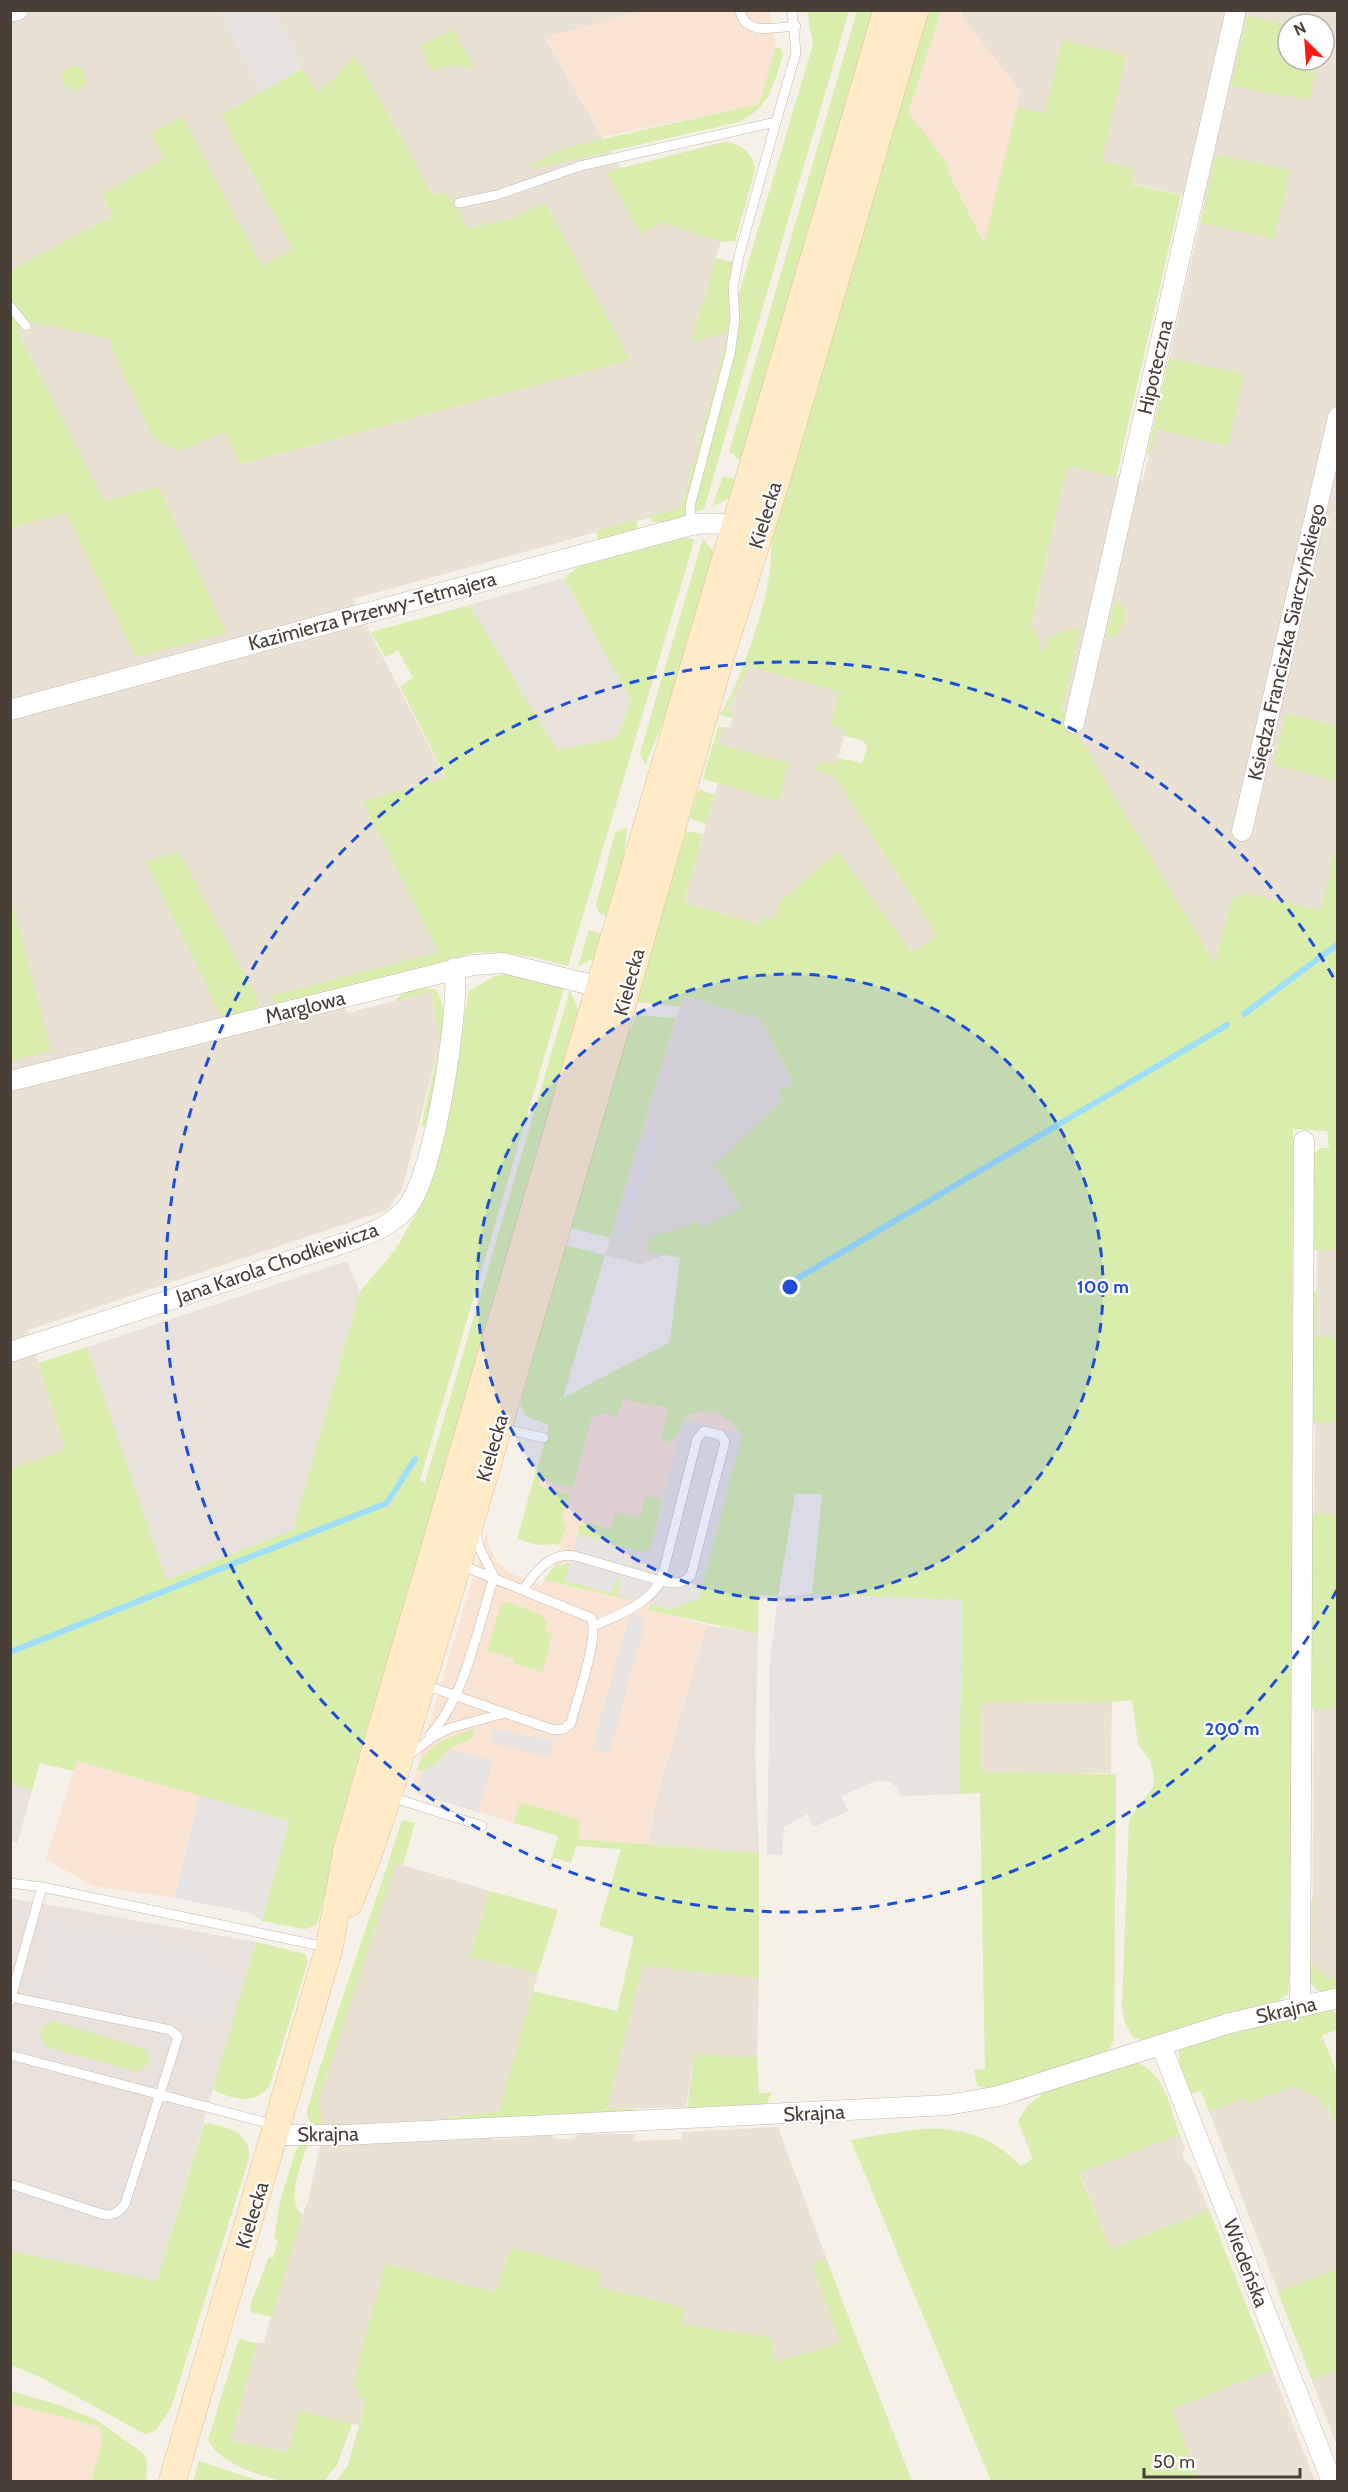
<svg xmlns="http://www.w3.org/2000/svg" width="1348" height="2492" font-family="Cabin,sans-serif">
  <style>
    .residential { fill: #eae1d5; fill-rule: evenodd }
    .commercial { fill: #f9e3d2 }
    .industrial { fill: #e8e1dc }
    .green { fill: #d9edad }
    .parking { fill: #e6e3e0 }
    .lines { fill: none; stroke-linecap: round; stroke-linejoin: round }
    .stream { stroke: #9fdff7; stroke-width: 6 }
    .service-casing { stroke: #c5b9ac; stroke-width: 10 }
    .minor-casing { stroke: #c5b9ac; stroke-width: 21 }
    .secondary-casing { stroke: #ddc196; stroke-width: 28 }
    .service { stroke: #fff; stroke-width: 9 }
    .minor { stroke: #fff; stroke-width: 20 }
    .secondary { stroke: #ffebc8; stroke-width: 27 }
    .ring { fill: none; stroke: #1d4ed8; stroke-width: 3; stroke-dasharray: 10 8 }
    .labels { text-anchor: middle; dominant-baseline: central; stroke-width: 4.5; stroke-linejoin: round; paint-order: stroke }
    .street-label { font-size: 20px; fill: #4a3f36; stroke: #fff }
    .centre { fill: #1d4ed8; stroke: #fff; stroke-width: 3 }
    .ring-label { font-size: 18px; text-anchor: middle; font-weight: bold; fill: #1d4ed8; stroke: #fff; stroke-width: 4.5; stroke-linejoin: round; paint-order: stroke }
  </style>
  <rect width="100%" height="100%" fill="#f5f0e8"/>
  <!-- residential -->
  <path class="residential" d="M963 10 1337 11V726L1287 713 1275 765 1337 781V933L1215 964 1081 742 1027 645 1067 466 1143 481 1149 455 1147 454 1205 200 1131 183 1045 113 1017 107 1020 91 961 16ZM1288 24H1324V60H1288Z
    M11 11H642L545 38 624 174 732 204 691 342 730 331 681 509 353 599 446 779 362 802 440 952 334 980 348 1013 432 991 440 1043 402 1190 387 1210 28 1330 76 1481 11 1641V528L104 501 17 331 140 269 242 464 629 360 545 203 512 219 468 228 447 193 432 194 355 55 334 79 316 92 303 68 221 115 294 249 262 266 181 117 165 159 102 194 113 216 11 270Z
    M749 666 840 692 831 725 846 730 833 774 937 935 912 952 838 852 775 920 760 925 684 902 728 748 717 744 723 727 729 728 731 724 733 714 727 712Z
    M683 996 761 1019 793 1084 783 1100 713 1167 719 1171 749 1220 641 1264 605 1255Z
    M1317 1250H1337V1337H1316Z
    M1315 1421 1337 1422V1514H1314Z
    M1112 1702 1111 1773H981L982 1703Z
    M1314 1709H1337V1976L1328 1978 1312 1965Z
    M396 1863 490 1891 470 1957 538 1973 493 2140 549 2135 556 2139H573L580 2134H635L634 2141 682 2139V2132L778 2127 862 2355 835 2442 495 2292 385 2264 365 2405 359 2425 352 2424 289 2452 231 2441 257 2343H266L264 2342 295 2232 308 2201 320 2146 318 2101Z
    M643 1965 759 1978 757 2057 694 2055 686 2107 607 2109Z
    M1295 2021 1337 2131V2446L1186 2051Z
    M1162 2089 1185 2149 1182 2153 1185 2161 1192 2169 1209 2210 1110 2249 1049 2095Z
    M1272 2370 1315 2481H1199L1171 2409Z"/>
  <!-- commercial -->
  <path class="commercial" d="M769 10 776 47 759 104 603 137 545 37 642 11Z
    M941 11H958L1020 92 985 244 947 170 908 112Z
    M628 1383 689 1413 700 1411 722 1413 742 1435 648 1610 707 1625 660 1787 652 1820 655 1821 648 1844 578 1839 520 1803 514 1823 418 1794 413 1784 426 1735 487 1531 489 1546 496 1561 510 1573 542 1586 544 1580 634 1601 565 1581V1563L554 1566 566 1527 562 1517 570 1495 539 1486 541 1479 573 1488 591 1418 604 1413 617 1417Z
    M77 1761 199 1795 175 1898 93 1886 46 1859Z
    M10 2404 100 2427 102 2444 91 2481H11Z"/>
  <!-- industrial -->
  <path class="industrial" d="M564 578 631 701 618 735 613 739 557 750 470 605Z
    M347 1261 360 1292 293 1530 166 1580 87 1347Z
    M707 1625 758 1634 755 1756 759 1853 648 1844 655 1821 652 1820 660 1787Z
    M11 1784 32 1790 17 1844 11 1841Z
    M10 1898 256 1942 157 2281 11 2251Z"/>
  <!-- green -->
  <path class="green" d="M807 11H849L704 509 666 522H653L649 516 681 508 729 332 691 342 716 258 733 262 729 303 732 317 813 44Z
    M857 11H875L743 462 729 452Z
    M927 11H941L908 112 949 166 947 170 984 243 1017 107 1045 113 1062 40 1126 55 1102 161 1134 168 1131 184 1181 195 1116 477 1067 466 1031 625 1038 634 1040 652 1048 646 1047 637 1081 627 1062 709 1215 964 1232 898 1245 893 1321 911 1334 852H1337V1250H1311V1157L1320 1148H1329L1327 1131 1293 1129 1290 1966 1288 1994 1274 2004 1147 2041 1133 2037 1125 2023 1122 2006 1129 1820 1153 1787 1154 1775 1150 1761 1138 1744 1132 1700 1112 1702 982 1703 981 1772 1116 1774 1114 2040 1106 2052 1100 2055 987 2089 977 2085 974 2070 985 2069 980 1793 959 1794 962 1600 812 1594 822 1494H795L778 1596 759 1595 758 1634 648 1610 651 1604 670 1609 742 1435C724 1414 718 1407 689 1414L684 1419 681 1431 668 1443 661 1442 668 1408 623 1400 617 1417 604 1413 592 1417 573 1488 541 1479 539 1486 570 1495 562 1517 566 1527 560 1544 539 1545 517 1539 549 1425 527 1417 520 1405 564 1245 605 1255 563 1398 670 1342 680 1258 647 1251 650 1237 699 1222 703 1228 742 1208 719 1171 712 1167 783 1100 779 1091 793 1083 761 1019 684 996 680 1007 636 1002 686 831 703 834 684 902 760 925 763 916 775 919 780 902 838 852 912 952 937 935 833 774 816 771 819 761 836 764 838 758 862 763 867 748 864 741 844 736 846 730 831 725 839 692 749 666 727 711 733 714 732 718 719 715C738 691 765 608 769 576 771 564 771 552 772 539Z
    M1247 16 1288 25V60H1317L1310 100 1231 86Z
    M453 29 475 69 455 65 431 70 420 46Z
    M776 47 781 49 783 55C772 88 771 105 739 122L532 169 528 167 563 148 759 104Z
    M355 55 432 194 447 193 468 228 512 219 545 203 630 360 241 464 224 432 179 451 154 439 111 348V339L33 322 17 331 104 501 158 487 227 633 136 657 66 513 11 528V270L113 216 102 194 164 159 151 133 182 117 262 266 293 249 221 115 303 68 317 92 334 79Z
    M62 78a12 12 0 1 1 24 0a12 12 0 1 1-24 0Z
    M724 142C741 143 753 152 755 170L735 241 721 242 664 222 641 234 606 172Z
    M1216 155 1290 170 1274 239 1200 223Z
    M1169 358 1244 374 1228 446 1156 429 1150 455 1147 454Z
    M723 476 738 480 730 498 712 507Z
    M636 520 639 530 598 541 596 531Z
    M682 538 694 539 693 545 568 966C536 957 508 951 474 953L281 1006 274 1002 270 996 439 952 362 801 446 778 400 686 413 678 398 650 385 657 371 632 470 605 557 750 613 739 618 735 631 701 564 578 578 567Z
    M703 538 714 553 678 686 645 765 640 753Z
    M1115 599 1125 608V618L1118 635 1106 638Z
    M1286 713 1337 726V781L1274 765Z
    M718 727H723L717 744 788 763 779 801 703 779Z
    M701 790 715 795 706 824 690 818 698 791Z
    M627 827 624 857 610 916 600 914 596 905 615 833Z
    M179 852 258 1000 257 1011 223 1019 221 1016 146 861Z
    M10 895 51 1050 11 1061H10Z
    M589 930 604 934 594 958 578 967Z
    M512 973 565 986 420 1480 425 1483 570 990 580 1015 343 1826 317 1925 305 1929 262 1921 289 1821 77 1761 74 1771 40 1763 32 1790 11 1784 10 1469 66 1450 38 1363 87 1347 166 1580 293 1530 360 1292 395 1250 423 1202 442 1143 469 991 495 976Z
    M415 988 435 989C457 1019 435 1091 428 1126L421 1127 440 1043 432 992 394 1001 402 994Z
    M636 1015 676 1018 610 1238 570 1228 626 1033 631 1030Z
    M1310 1291H1317L1316 1337H1337V1422L1309 1423Z
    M667 1480 651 1548 644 1553 578 1534 579 1526 584 1522 611 1529 616 1512 639 1518 646 1495 662 1500Z
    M1309 1514H1337V1709H1307Z
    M570 1563 565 1581 611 1593 616 1580 620 1579 618 1595 635 1601 544 1580 554 1566Z
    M509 1602 541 1615 547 1623 545 1632 552 1634 542 1674 540 1670 514 1664 515 1659 487 1651 501 1604Z
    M475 1729 471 1739C464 1742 453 1745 448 1750 440 1759 432 1773 417 1770 425 1744 450 1737 475 1729Z
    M520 1802 580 1820 578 1839 759 1853V1978L643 1966 607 2109H638L637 2112 448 2121 449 2117 499 2112 533 1991 617 2011 634 1937 599 1926 621 1849 576 1846 571 1863 554 1858 547 1873 558 1836 514 1823Z
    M402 1820 415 1823 403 1865 396 1864 318 2101 323 2127 310 2122 307 2117V2110C336 2012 371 1917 402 1820Z
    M490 1891 558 1910 538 1973 470 1957Z
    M1313 1900 1312 1965 1328 1978 1337 1976V1991L1320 1992 1309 1982 1307 1902Z
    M256 1942 305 1954 308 1961 270 2085C256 2106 232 2100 213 2089Z
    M1331 2008 1337 2014V2030L1322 2035 1337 2074V2131L1328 2106 1323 2107 1318 2097 1294 2086 1247 2104 1244 2098 1209 2111 1201 2091 1191 2094 1179 2062V2047Z
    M53 2021 143 2048 148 2052 149 2063 138 2072 51 2048 44 2043 40 2035 43 2026Z
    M694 2055 757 2057 759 2094 772 2092 766 2105 687 2111Z
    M1135 2062C1166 2073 1169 2106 1180 2135L1079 2173 1110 2249 1209 2210 1272 2370 1172 2409 1199 2481H991L851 2140C917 2129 968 2113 1021 2166L1033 2159 1018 2121 1028 2105 1049 2089Z
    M204 2123C223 2125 252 2132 249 2158L171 2408 155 2431 145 2434 40 2377 11 2365V2251L157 2281Z
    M308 2143C302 2163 285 2198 302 2215L272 2317 251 2312 250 2306 269 2257 273 2258 278 2240 274 2238 280 2202 295 2152 298 2147Z
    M512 2247 601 2272 598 2287 683 2307V2325L770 2337 775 2362 840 2343 812 2264 826 2259 912 2481H337L348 2465 365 2405 353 2383 385 2264 495 2292Z
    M1337 2269V2370L1312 2380 1278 2292Z
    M239 2339 257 2343 231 2441 288 2452 300 2410 352 2424 337 2465 325 2480C296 2491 221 2469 208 2440Z
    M11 2391 62 2406 97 2420 144 2454 147 2461 146 2481H91L102 2444 100 2427 11 2404Z
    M199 2461 257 2480 261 2481H193Z"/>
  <!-- parking -->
  <path class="parking" d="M218 11H273L303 68 262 92Z
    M646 1133 658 1136 626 1238 614 1234Z
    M684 1419 742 1435 699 1599 670 1609 618 1595 620 1579 616 1580 612 1593 565 1581 578 1534 644 1553 651 1548Z
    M812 1594 962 1600 959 1794 900 1796 898 1788 890 1782 877 1780 841 1796 848 1811 814 1827 807 1814 784 1827 782 1855 767 1854 770 1661 778 1596Z
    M630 1614 646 1618 609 1754 592 1749Z
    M491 1729 553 1740 550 1758 494 1744Z
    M449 1749 493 1761 478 1812 418 1794 422 1771 442 1761Z
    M199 1795 289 1821 262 1921 251 1913 175 1898Z
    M55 1925 197 1950 201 1968 233 1977 220 2022 43 1988Z"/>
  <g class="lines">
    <!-- stream -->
    <path class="stream" d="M1244 1014 1338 944
      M788 1284 1227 1025
      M10 1652 387 1503 415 1459"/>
    <defs>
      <path id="service" d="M740 10C744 37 777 27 796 26
        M776 122 796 53 792 10
        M459 203 497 195 580 166 776 122 739 256 733 287 735 320 730 354 690 506 691 525
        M10 306 26 326
        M501 1428 544 1438
        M523 1590C535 1572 551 1551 575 1556L661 1581C673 1584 683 1585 691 1575L725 1442 721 1435 704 1431 697 1439 661 1581C645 1606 620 1614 594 1626
        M425 1685 505 1713
        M430 1735C465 1697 478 1627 494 1577L479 1547 476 1533
        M409 1755 434 1736 450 1728 505 1713 554 1730 564 1729 571 1723C576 1702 600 1636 591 1618L461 1565
        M391 1797 482 1826
        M10 1883 42 1887 326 1947
        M10 2001 42 1887
        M10 2055 275 2125
        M10 2184 105 2215C115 2215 119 2212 125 2204L178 2037 170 2030 11 1997"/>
      <path id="minor" d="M10 12 18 10
        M10 710 691 525C711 521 730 527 747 522
        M1074 723 1236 10
        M1242 831 1338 417
        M10 1081 473 965 503 963 600 987 611 986
        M10 1352 341 1244C365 1235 392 1227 408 1206 435 1171 459 1014 455 968
        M1300 2007 1304 1141
        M1161 2045 1332 2482
        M275 2135H345L948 2105 999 2096 1230 2023 1338 1998"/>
      <path id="secondary" d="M349 1903 367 1858 388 1796 476 1503 615 1030 719 662 776 481 915 10
        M172 2482 329 1948 347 1850 379 1737 887 10"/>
    </defs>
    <!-- service casing -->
    <use href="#service" class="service-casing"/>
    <!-- minor casing -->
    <use href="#minor" class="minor-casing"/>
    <!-- secondary casing -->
    <use href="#secondary" class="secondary-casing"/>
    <!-- service -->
    <use href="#service" class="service"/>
    <!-- minor -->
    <use href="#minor" class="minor"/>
    <!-- secondary -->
    <use href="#secondary" class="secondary"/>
  </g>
  <!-- distance rings -->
  <circle cx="790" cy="1287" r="313" fill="#1d4ed8" fill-opacity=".12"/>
  <g class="ring">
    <circle cx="790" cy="1287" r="313"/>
    <path d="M1337 1590A625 625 0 1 1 1337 984"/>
  </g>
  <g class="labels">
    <!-- street labels -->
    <g class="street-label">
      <text transform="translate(1155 367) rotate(-77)">Hipoteczna</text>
      <text transform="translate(765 515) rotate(-73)">Kielecka</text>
      <text transform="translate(372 611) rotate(-15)">Kazimierza Przerwy-Tetmajera</text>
      <text transform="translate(1286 642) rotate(-77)">Księdza Franciszka Siarczyńskiego</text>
      <text transform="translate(629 982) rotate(-75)">Kielecka</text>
      <text transform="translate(305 1007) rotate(-14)">Marglowa</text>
      <text transform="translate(277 1263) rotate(-19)">Jana Karola Chodkiewicza</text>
      <text transform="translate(492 1448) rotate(-74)">Kielecka</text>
      <text transform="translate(1286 2010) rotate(-13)">Skrajna</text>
      <text transform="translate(814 2113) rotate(-3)">Skrajna</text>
      <text transform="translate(328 2134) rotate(-1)">Skrajna</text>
      <text transform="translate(252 2215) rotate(-73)">Kielecka</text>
      <text transform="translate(1246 2263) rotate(69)">Wiedeńska</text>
    </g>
  </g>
  <circle cx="790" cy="1287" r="9" class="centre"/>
  <g class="ring-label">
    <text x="1103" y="1293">100 m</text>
    <text x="1232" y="1735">200 m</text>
  </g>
  <!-- border -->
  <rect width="1348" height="2492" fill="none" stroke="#4a3f36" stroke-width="24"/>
  <!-- north arrow -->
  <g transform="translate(1306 42) rotate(335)"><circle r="28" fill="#ffffff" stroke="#b7b2af" stroke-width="1.5"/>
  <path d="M0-4.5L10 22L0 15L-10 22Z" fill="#ff1a15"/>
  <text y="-9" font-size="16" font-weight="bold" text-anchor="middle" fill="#4a3f36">N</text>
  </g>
  <!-- scale -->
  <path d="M1144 2468v9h156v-9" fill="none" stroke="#4a3f36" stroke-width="3"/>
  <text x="1153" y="2468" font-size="18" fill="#4a3f36" stroke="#ffffff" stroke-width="4.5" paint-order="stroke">50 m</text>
</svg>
